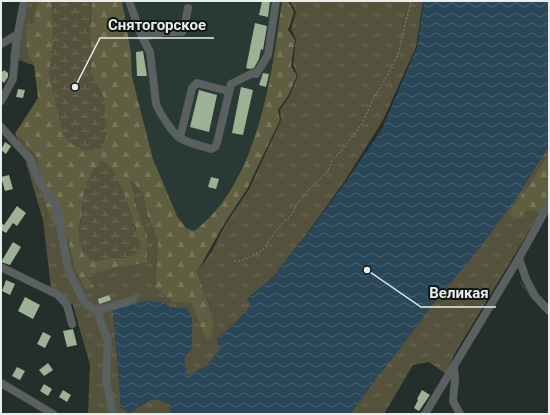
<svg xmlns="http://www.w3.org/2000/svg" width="550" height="415" font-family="Roboto,sans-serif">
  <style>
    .built { fill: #283a33 }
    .grass { fill: url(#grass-tufts) }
    .forest { fill: url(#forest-firs); fill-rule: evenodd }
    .wetland { fill: url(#wetland-marsh) }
    .water { fill: url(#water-waves) }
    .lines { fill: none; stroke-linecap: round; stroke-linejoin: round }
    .stream { stroke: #294758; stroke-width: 1.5 }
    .building { fill: #9db195 }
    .path { stroke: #7e8683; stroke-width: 1; stroke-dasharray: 2 2; stroke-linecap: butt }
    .minor { stroke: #5a6060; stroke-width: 8 }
    .leader { fill: none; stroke: #e7eeeb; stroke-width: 1.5 }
    .callout-dot { fill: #e7eeeb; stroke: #101513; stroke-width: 1.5 }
    .callout-label { font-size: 15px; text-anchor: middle; font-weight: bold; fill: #e7eeeb; stroke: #101513; stroke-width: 4; stroke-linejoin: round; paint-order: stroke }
  </style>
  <defs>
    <pattern id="grass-tufts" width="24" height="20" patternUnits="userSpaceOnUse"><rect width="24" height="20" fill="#54523c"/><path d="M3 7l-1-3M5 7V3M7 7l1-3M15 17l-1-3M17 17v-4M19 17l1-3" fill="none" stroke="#6d6b58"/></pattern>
    <pattern id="forest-firs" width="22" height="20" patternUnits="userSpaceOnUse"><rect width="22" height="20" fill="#605e40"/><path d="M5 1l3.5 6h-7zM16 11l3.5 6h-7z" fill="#77755c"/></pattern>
    <pattern id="wetland-marsh" width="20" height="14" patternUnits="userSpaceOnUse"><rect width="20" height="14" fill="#54523c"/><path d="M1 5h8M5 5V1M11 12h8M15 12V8" fill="none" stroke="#6d6b58"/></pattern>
    <pattern id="water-waves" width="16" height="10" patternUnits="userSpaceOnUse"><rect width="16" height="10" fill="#294758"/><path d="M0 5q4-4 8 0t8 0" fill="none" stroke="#486270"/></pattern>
  </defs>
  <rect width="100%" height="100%" fill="#242e2a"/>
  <!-- built -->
  <path class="built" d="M122 1H282L278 36 266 96 253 143 238 177 222 202 207 221 194 231 186 228 176 214 153 159 132 77 131 53Z"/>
  <!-- grass -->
  <path class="grass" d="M22 1H38L34 13 35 21 28 55 34 65H33L10 57 18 25Z
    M290 1H423L416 47 383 120 346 179 309 231 272 278 247 299 251 304V307L230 328 217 339 220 350 207 366 195 372 191 375H185L184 359 192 347V328L187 308H175L161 302 113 309 120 391V407L129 413 150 400 157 399 170 404 171 414H88L90 365 73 305 51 288 43 220 22 149 15 133 16 132 37 158 44 202 52 223 68 239 74 266 85 290 93 287 85 276 117 267 147 263 148 237 138 213 131 179 143 193 146 212 158 241 155 288 173 302 191 303 202 331 214 326 209 306 197 272 212 251 225 225 249 189 281 120 280 110 289 97 298 76 293 65 296 39 291 29 296 12Z
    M549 146V154L521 196 509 211 528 210 540 213 455 353 446 374 429 362 413 365 384 414H350L374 381 404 343 431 306 481 246 516 198Z"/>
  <!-- forest -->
  <path class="forest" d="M38 1H52L54 43 49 75 104 98 91 75 90 26 92 1H122L131 53 132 77 153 159 177 216 186 228 194 231C258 183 272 75 282 1H288L294 12 288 30 295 40 291 66 297 76 288 96 278 110 280 120 247 189 224 224 197 272 209 306 214 326 208 340 202 331 191 303 173 302 155 288 158 241 146 212 143 193 131 180 138 213 148 237 147 263 117 267 86 276 94 287 85 290 74 266 68 239 52 223 44 202 37 158 16 132 38 98 34 65 28 55 26 31 35 21 34 13ZM102 161 111 168 128 207 136 228 130 257 110 258 96 261 84 255 80 241 79 227 82 214 83 199 92 173Z
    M549 154V197L540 213 528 210 514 221 509 211 521 196Z"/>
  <!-- wetland -->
  <path class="wetland" d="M52 1H92L90 26 91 75 104 98 107 132 102 148 86 151 73 145 63 135 49 75 54 43Z
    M102 161C121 168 136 229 141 248L137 254 130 257 110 258 96 261 89 259 84 255 80 241 79 227 82 214 83 199 85 185 92 173Z"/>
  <!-- water -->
  <path class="water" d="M424 1H549V146L516 198 481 246 431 306 404 343 374 381 350 414H171L170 404 157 399 149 400 129 413 120 407V391L113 309 146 301 161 302 175 308H187L192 318V347L184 359 185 366 187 369 185 374 191 375 195 372 207 366 220 350 217 339 230 328 250 307 251 304 247 299 272 278 309 232 347 180 382 129 417 47Z"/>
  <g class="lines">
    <!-- stream -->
    <path class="stream" d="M520 282 532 298"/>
  </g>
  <!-- building -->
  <path class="building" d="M262 1H270L268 17 259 15Z
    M255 23 267 26 263 50 261 49 259 59 254 68 250 69 246 68Z
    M143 51 147 76H137L136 52Z
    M4 70 8 73V77L4 83 1 80V73Z
    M263 73 269 74 266 87 259 85Z
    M241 87 253 90 243 135 232 133Z
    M18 89 25 90 23 98 16 97Z
    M199 90 217 95 209 132 190 127Z
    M5 142 11 146 6 154 1 150Z
    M9 175 13 189 5 191 1 177Z
    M211 177 219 179 216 189 208 187Z
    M17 206 26 213 17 226 13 223 6 233 1 230V223L4 225Z
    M13 242 21 247 10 265 1 262Z
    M6 280 15 284 10 295 2 291Z
    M109 295 111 300 99 304 98 299Z
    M25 297 40 305 33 319 18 311Z
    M73 329 77 345 67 347 63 331Z
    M43 332 51 336 45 348 37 344Z
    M48 363 53 370 44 376 39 370Z
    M17 367 25 371 20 380 12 376Z
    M44 384 52 389 48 396 40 391Z
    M63 390 71 395 67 402 59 397Z
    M422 390 430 395 419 411 414 408 418 400 417 399Z"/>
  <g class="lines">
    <!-- path -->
    <path class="path" d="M234 261H241L263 250 270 239 284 221 291 216 297 204 311 187 327 172 333 159 344 148 363 122 373 99 392 68 398 54 411 1"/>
    <!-- minor -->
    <path class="minor" d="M129 1 142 37 150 52 156 104C160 113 172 133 180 138 188 143 202 146 211 149L215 147 217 143 231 84 253 73 256 74 268 55 276 1
      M142 37 164 32H182L184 29 188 8
      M1 44 18 34
      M1 101 13 79 16 43 24 1
      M1 127 31 160 38 180 56 205 68 269 84 302 97 311 133 300
      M180 138 192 88 197 83 228 91
      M519 258 526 279 535 296 549 311
      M1 267 58 295 67 305 72 324
      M97 311 108 342 106 380 113 414
      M454 367 455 379 453 401 460 414
      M1 383 53 414
      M425 414 519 258 549 204"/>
  </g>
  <!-- callouts -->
  <path class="leader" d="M75 87L100 38H214M367 270L421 307H496"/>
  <g class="callout-dot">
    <circle cx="75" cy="87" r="4"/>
    <circle cx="367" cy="270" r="4"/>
  </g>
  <g class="callout-label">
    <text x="157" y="30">Снятогорское</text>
    <text x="459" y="298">Великая</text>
  </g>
  <!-- border -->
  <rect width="550" height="415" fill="none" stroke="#e7eeeb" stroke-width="4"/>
</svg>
